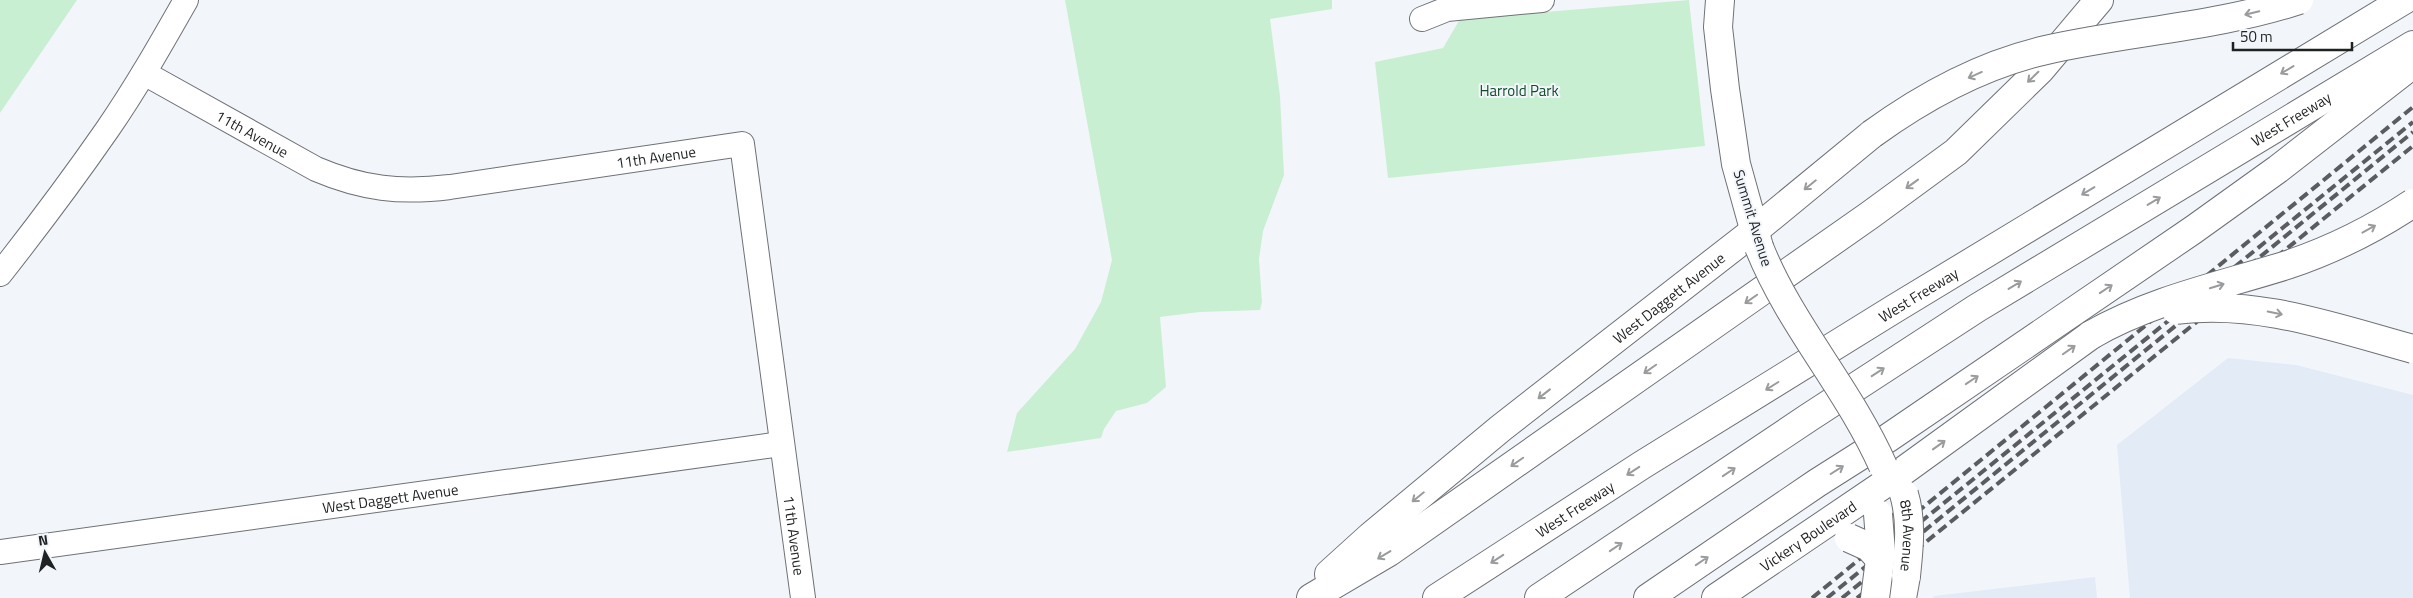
<svg xmlns="http://www.w3.org/2000/svg" width="2413" height="598" font-family="'Titillium Web',sans-serif">
  <style>
    .built { fill: #e2ebf6 }
    .green { fill: #c9efd2 }
    .lines { fill: none; stroke-linecap: round; stroke-linejoin: round }
    .minor-casing { stroke: #6e7176; stroke-width: 26 }
    .major-casing { stroke: #6e7176; stroke-width: 30 }
    .highway-casing { stroke: #6e7176; stroke-width: 30 }
    .minor { stroke: #fff; stroke-width: 24 }
    .major { stroke: #fff; stroke-width: 28 }
    .highway { stroke: #fff; stroke-width: 28 }
    .rail { stroke: #5a5c5f; stroke-width: 4; stroke-dasharray: 10 5; stroke-linecap: butt }
    .major-bridge-casing { stroke: #6e7176; stroke-width: 30; stroke-linecap: butt }
    .highway-bridge-casing { stroke: #6e7176; stroke-width: 30; stroke-linecap: butt }
    .major-bridge { stroke: #fff; stroke-width: 28 }
    .highway-bridge { stroke: #fff; stroke-width: 28 }
    .oneway { stroke: #9a9b9c }
    .labels { text-anchor: middle; dominant-baseline: central; stroke-width: 4; stroke-linejoin: round; paint-order: stroke }
    .park-label { font-size: 15px; fill: #124c29; stroke: #f2f6fb }
    .street-label { font-size: 15px; fill: #1f2123; stroke: #f2f6fb }
  </style>
  <rect width="100%" height="100%" fill="#f2f6fb"/>
  <!-- built -->
  <path class="built" d="M2228 358 2296 365 2413 395V598H2130L2117 445Z
    M2095 577 2097 598H1933L1934 596Z"/>
  <!-- green -->
  <path class="green" d="M0 0H77L0 113Z
    M1065 0H1332V9L1270 19 1280 96 1284 175 1263 231 1259 259 1262 302 1260 310 1200 312 1160 317 1166 387 1147 403 1116 411 1104 429 1101 438 1007 452 1017 413 1075 349 1101 302 1112 260Z
    M1689 0 1705 146 1388 178 1375 62 1443 48 1460 19Z"/>
  <g class="lines">
    <defs>
      <g id="minor">
        <path d="M1422 19 1447 9 1542 0"/>
        <path id="s1" d="M144 73 316 169C363 189 400 193 450 187L742 144 803 598"/>
        <path d="M0 274C37 227 73 179 107 130 136 88 161 44 186 0"/>
        <path id="s2" d="M0 552 781 444"/>
      </g>
      <g id="major">
        <path d="M1720 0 1718 27 1725 89 1736 164 1759 247"/>
        <path id="s3" d="M1329 574 1371 536 1501 428 1754 231"/>
        <path d="M1311 598 1389 552 1870 215 1956 152 2040 70 2099 0"/>
        <path id="s4" d="M1716 598 1899 474"/>
        <path d="M1902 598 1906 576"/>
      </g>
      <g id="highway">
        <path d="M1754 231 1872 134"/>
        <path d="M1899 474 2091 335"/>
        <path id="s5" d="M1437 598 1642 465 1894 309 2404 0"/>
        <path id="s6" d="M1539 598 1808 418 1977 308 2413 45"/>
        <path d="M1648 598 1817 483 1888 438 2193 230 2278 169 2413 64"/>
      </g>
    </defs>
    <!-- minor casing -->
    <use href="#minor" class="minor-casing"/>
    <!-- major casing -->
    <use href="#major" class="major-casing"/>
    <!-- highway casing -->
    <use href="#highway" class="highway-casing"/>
    <!-- minor -->
    <use href="#minor" class="minor"/>
    <!-- major -->
    <use href="#major" class="major"/>
    <!-- highway -->
    <use href="#highway" class="highway"/>
    <!-- rail -->
    <path class="rail" d="M1812 598 2413 107
      M1827 598 2413 122
      M1842 598 2413 132
      M1857 598 2413 146"/>
    <defs>
      <g id="major-bridge">
        <path d="M1759 247C1790 325 1849 389 1883 466"/>
        <path id="s7" d="M1904 494C1912 521 1909 548 1906 576"/>
        <path d="M1849 538 1869 547 1880 559"/>
        <path d="M1875 598 1881 552 1878 514"/>
      </g>
      <path id="highway-bridge" d="M1872 134C1923 97 1984 64 2046 50 2130 31 2217 27 2299 0
        M2176 310C2257 299 2336 328 2413 349
        M2091 335C2152 300 2220 286 2287 265 2332 250 2374 229 2413 203"/>
    </defs>
    <!-- major-bridge casing -->
    <use href="#major-bridge" class="major-bridge-casing"/>
    <!-- highway-bridge casing -->
    <use href="#highway-bridge" class="highway-bridge-casing"/>
    <!-- major-bridge -->
    <use href="#major-bridge" class="major-bridge"/>
    <!-- highway-bridge -->
    <use href="#highway-bridge" class="highway-bridge"/>
  </g>
  <!-- one-way arrows -->
  <defs><path id="oneway-shaft" d="M-6 0H5M1.5-3L5.5 0L1.5 3" fill="none" stroke-width="1.6" stroke-linecap="round" stroke-linejoin="round" transform="scale(1.25)"/></defs>
  <g class="oneway">
    <use href="#oneway-shaft" transform="translate(2252 13) rotate(167)"/>
    <use href="#oneway-shaft" transform="translate(2287 70) rotate(149)"/>
    <use href="#oneway-shaft" transform="translate(1975 75) rotate(156)"/>
    <use href="#oneway-shaft" transform="translate(2033 77) rotate(136)"/>
    <use href="#oneway-shaft" transform="translate(1912 184) rotate(144)"/>
    <use href="#oneway-shaft" transform="translate(1810 185) rotate(141)"/>
    <use href="#oneway-shaft" transform="translate(2088 191) rotate(149)"/>
    <use href="#oneway-shaft" transform="translate(2154 201) rotate(-31)"/>
    <use href="#oneway-shaft" transform="translate(2369 229) rotate(-29)"/>
    <use href="#oneway-shaft" transform="translate(2015 285) rotate(-31)"/>
    <use href="#oneway-shaft" transform="translate(2217 286) rotate(-17)"/>
    <use href="#oneway-shaft" transform="translate(2106 289) rotate(-34)"/>
    <use href="#oneway-shaft" transform="translate(1751 299) rotate(145)"/>
    <use href="#oneway-shaft" transform="translate(2275 313) rotate(11)"/>
    <use href="#oneway-shaft" transform="translate(2069 350) rotate(-35)"/>
    <use href="#oneway-shaft" transform="translate(1650 369) rotate(145)"/>
    <use href="#oneway-shaft" transform="translate(1878 372) rotate(-33)"/>
    <use href="#oneway-shaft" transform="translate(1972 380) rotate(-34)"/>
    <use href="#oneway-shaft" transform="translate(1772 386) rotate(148)"/>
    <use href="#oneway-shaft" transform="translate(1544 394) rotate(142)"/>
    <use href="#oneway-shaft" transform="translate(1939 445) rotate(-36)"/>
    <use href="#oneway-shaft" transform="translate(1517 462) rotate(145)"/>
    <use href="#oneway-shaft" transform="translate(1837 470) rotate(-32)"/>
    <use href="#oneway-shaft" transform="translate(1633 471) rotate(147)"/>
    <use href="#oneway-shaft" transform="translate(1729 472) rotate(-34)"/>
    <use href="#oneway-shaft" transform="translate(1418 497) rotate(141)"/>
    <use href="#oneway-shaft" transform="translate(1616 547) rotate(-34)"/>
    <use href="#oneway-shaft" transform="translate(1384 555) rotate(149)"/>
    <use href="#oneway-shaft" transform="translate(1497 559) rotate(147)"/>
    <use href="#oneway-shaft" transform="translate(1702 561) rotate(-34)"/>
  </g>
  <g class="labels">
    <!-- park labels -->
    <g class="park-label">
      <text x="1519" y="90">Harrold Park</text>
    </g>
    <!-- street labels -->
    <g class="street-label">
      <text stroke="none"><textPath href="#s6" startOffset="892">West Freeway</textPath></text>
      <text stroke="none"><textPath href="#s1" startOffset="124">11th Avenue</textPath></text>
      <text stroke="none"><textPath href="#s1" startOffset="542">11th Avenue</textPath></text>
      <text transform="translate(1753 218) rotate(73)">Summit Avenue</text>
      <text stroke="none"><textPath href="#s5" startOffset="569">West Freeway</textPath></text>
      <text stroke="none"><textPath href="#s3" startOffset="438">West Daggett Avenue</textPath></text>
      <text stroke="none"><textPath href="#s2" startOffset="394">West Daggett Avenue</textPath></text>
      <text stroke="none"><textPath href="#s5" startOffset="164">West Freeway</textPath></text>
      <text stroke="none"><textPath href="#s1" startOffset="1024">11th Avenue</textPath></text>
      <text stroke="none"><textPath href="#s4" startOffset="111">Vickery Boulevard</textPath></text>
      <text stroke="none"><textPath href="#s7" startOffset="42">8th Avenue</textPath></text>
    </g>
  </g>
  <!-- north arrow -->
  <g transform="translate(45 553) rotate(352)" stroke="#f2f6fb" stroke-width="4" paint-order="stroke">
  <path d="M0-4L9 19L0 12L-9 19Z" fill="#1f2123"/>
  <text y="-8" font-size="14" font-weight="bold" text-anchor="middle" fill="#1f2123">N</text>
  </g>
  <!-- scale -->
  <path d="M2233 42v8h119v-8" fill="none" stroke="#1f2123" stroke-width="2.5"/>
  <text x="2240" y="42" font-size="15" fill="#1f2123" stroke="#f2f6fb" stroke-width="4" paint-order="stroke">50 m</text>
</svg>
